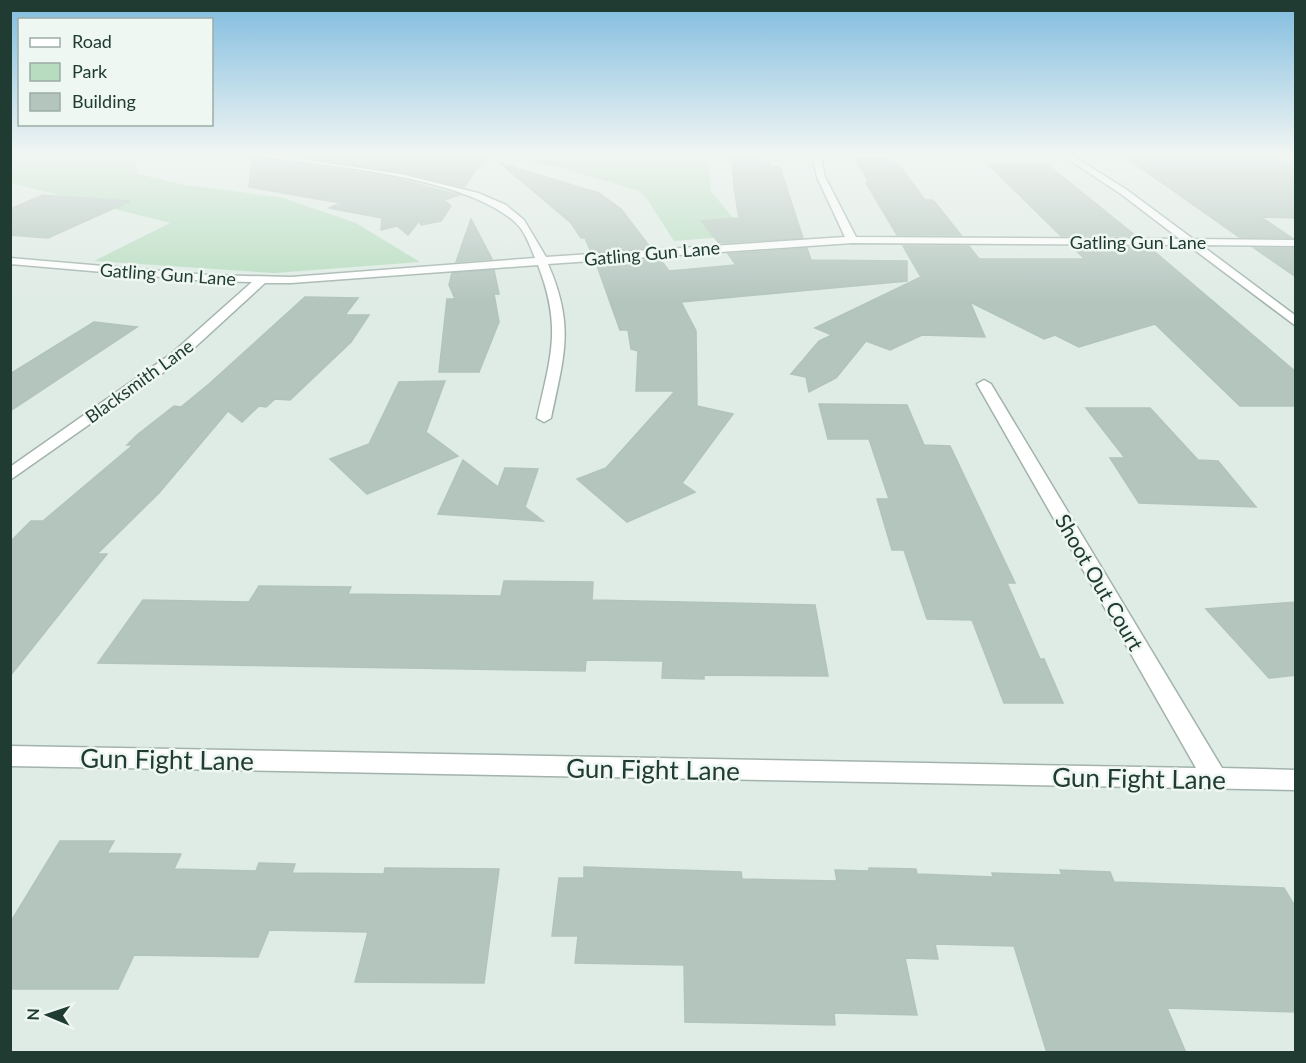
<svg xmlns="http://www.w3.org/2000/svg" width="1306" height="1063" font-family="Lato,sans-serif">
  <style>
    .green { fill: #b7dcbf }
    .building { fill: #b4c5be; stroke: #b1c4bb; stroke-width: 1.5 }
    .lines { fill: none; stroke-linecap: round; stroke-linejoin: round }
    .minor-casing { stroke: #a2b3ac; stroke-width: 3 }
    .minor { fill: #fff; fill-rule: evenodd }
    .labels { text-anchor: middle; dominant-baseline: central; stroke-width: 5; stroke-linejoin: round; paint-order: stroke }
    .far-street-label { font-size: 18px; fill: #203b32; stroke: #eff7f3 }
    .street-label { font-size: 21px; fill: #203b32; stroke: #eff7f3 }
    .near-street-label { font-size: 26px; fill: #203b32; stroke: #eff7f3 }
  </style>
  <rect width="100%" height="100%" fill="#dfebe5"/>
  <!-- green -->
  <path class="green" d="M10 153H139L135 155 138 174 185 185 280 197 356 223 420 262 274 273 94 261 170 223 11 183Z
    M485 153H707L711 191 747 235 674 241 647 199 639 191 558 167Z"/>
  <!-- building -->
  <path class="building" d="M253 153H259L264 159 395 178 459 195 444 200 451 206 441 221 421 225 419 221 408 235 397 226 381 230 382 218 329 208 341 203 249 187Z
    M277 153H460L484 158 464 187 402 172Z
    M732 153H762L763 161 769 163 770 167H780L803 238 719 243 701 221 739 218 734 188Z
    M1124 156H1269L1282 162H1296V218L1261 217 1292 238 1239 237Z
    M855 158H890L894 164 899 165 925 200H933L961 235H897L866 183H869Z
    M500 163 599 193 621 209 651 248 591 252 585 238H581L571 223Z
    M989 165H1048L1136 236H1061Z
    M43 195 130 201 48 238 10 235V209Z
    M471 219 491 257 492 259 456 262Z
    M903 246H969L979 259H1085L1072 247H1149L1296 372V406H1240L1155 324 1079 347 1055 335 1044 339 970 302 985 337 922 335 890 350 866 341 836 378 809 392 806 377 791 374 819 341 832 335 815 328 921 277Z
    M807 248 811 260 907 261V281L681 302 696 331 697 406 733 414 682 483 695 492 627 522 577 479 606 468 675 391H636L638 351 631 349 628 330H620L596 263 660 259 669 271 736 265 728 254Z
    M1254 248H1296V277Z
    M494 270 499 294H494L499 322 479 372H439L447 299H455L449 285 452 273Z
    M305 297 358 298 345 315H369L351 342 290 400 275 399 266 407 259 406 242 422 228 411 159 493 97 554H107L10 676V542L31 521H43L133 445H127L137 435 174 406 181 407 209 384Z
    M94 322 137 327 10 411V374Z
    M445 381 426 432 458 456 367 494 330 459 369 444 399 382Z
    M819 404 907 405 924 445 950 446 1015 583H1007L1040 659H1044L1063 703H1004L972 620 927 619 904 550H892L877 499H889L869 439H828Z
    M1086 408H1150L1198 460 1218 461 1256 507 1139 503 1110 458H1125Z
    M463 460 498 487 505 468 538 469 525 507 543 521 438 514Z
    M504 581 593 582 592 600 815 605 828 676 704 675V679L662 678 663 661 586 660 585 671 98 663 143 600 249 602 259 586 351 587 348 594 501 596Z
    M1296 602V675L1269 678 1206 609Z
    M60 841H114L107 853 181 854 174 869 256 871 259 863 295 864 292 873 384 874 385 868 499 869 484 983 355 982 368 932 269 930 258 957 134 955 118 989H10V923Z
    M584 867 741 872 742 879 837 881 835 870 869 871V868L916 869 917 874 993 877 992 873 1062 875 1060 870 1110 872 1114 882 1284 888 1296 908V1012L1167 1008 1186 1053H1047L1014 946 935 944 938 959 905 958 917 1015 834 1013 835 1025 685 1022 684 965 575 963 578 936H552L559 878H584Z"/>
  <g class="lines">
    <defs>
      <path id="minor" d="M261 153 401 174 478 193 506 205 524 220 546 257 845 237 817 177 812 153H820L825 177 856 237 1180 239 1121 194 1062 155 1068 153 1127 190 1193 239 1296 240V246L1201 245 1296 316V326L1188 245 852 243 548 264C575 326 564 355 551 418L544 422 537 418C551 356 562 327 538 265L291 283H265L181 360 10 480V467L171 354 252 282 208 281 10 264V258L208 275 291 277 535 258C530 246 525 231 515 222 463 176 333 167 264 157Z
        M984 380 991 384 1222 768 1296 770V790L10 766V746L1196 768 977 384Z"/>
    </defs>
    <!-- minor casing -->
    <use href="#minor" class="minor-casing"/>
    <!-- minor -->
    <use href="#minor" class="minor"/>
  </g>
  <!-- sky -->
  <linearGradient id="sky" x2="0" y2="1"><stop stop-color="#80bcdf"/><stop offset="0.51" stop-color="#f1f6f3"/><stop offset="1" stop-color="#f1f6f3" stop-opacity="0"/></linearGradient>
  <rect width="1306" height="302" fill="url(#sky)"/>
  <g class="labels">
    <!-- far-street labels -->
    <g class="far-street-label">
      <text x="1138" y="242">Gatling Gun Lane</text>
      <text transform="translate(652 253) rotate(-5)">Gatling Gun Lane</text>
      <text transform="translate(168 274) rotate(4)">Gatling Gun Lane</text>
      <text transform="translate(139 381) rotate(-36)">Blacksmith Lane</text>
    </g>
    <!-- street labels -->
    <g class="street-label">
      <text transform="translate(1100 582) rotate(60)">Shoot Out Court</text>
    </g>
    <!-- near-street labels -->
    <g class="near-street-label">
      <text transform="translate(167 759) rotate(1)">Gun Fight Lane</text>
      <text transform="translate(653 769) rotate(1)">Gun Fight Lane</text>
      <text transform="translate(1139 778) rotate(1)">Gun Fight Lane</text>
    </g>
  </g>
  <!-- border -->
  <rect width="1306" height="1063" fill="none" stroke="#203b32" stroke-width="24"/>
  <!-- legend -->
  <rect x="18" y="18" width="195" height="108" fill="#eff7f3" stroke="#9caca6" stroke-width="1.5"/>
  <rect x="30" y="38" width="30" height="9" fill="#ffffff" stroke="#9caca6" stroke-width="1.5"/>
  <text x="72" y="48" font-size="18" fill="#203b32">Road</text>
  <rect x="30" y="63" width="30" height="18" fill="#b7dcbf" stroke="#9caca6" stroke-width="1.5"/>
  <text x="72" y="78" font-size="18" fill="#203b32">Park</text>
  <rect x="30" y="93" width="30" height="18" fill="#b4c5be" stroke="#9caca6" stroke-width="1.5"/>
  <text x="72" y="108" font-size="18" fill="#203b32">Building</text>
  <!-- north arrow -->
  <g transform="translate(48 1015) rotate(272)" stroke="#eff7f3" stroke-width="4.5" paint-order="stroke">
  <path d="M0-4.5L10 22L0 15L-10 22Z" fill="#203b32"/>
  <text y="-9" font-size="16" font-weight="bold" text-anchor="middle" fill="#203b32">N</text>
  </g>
</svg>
